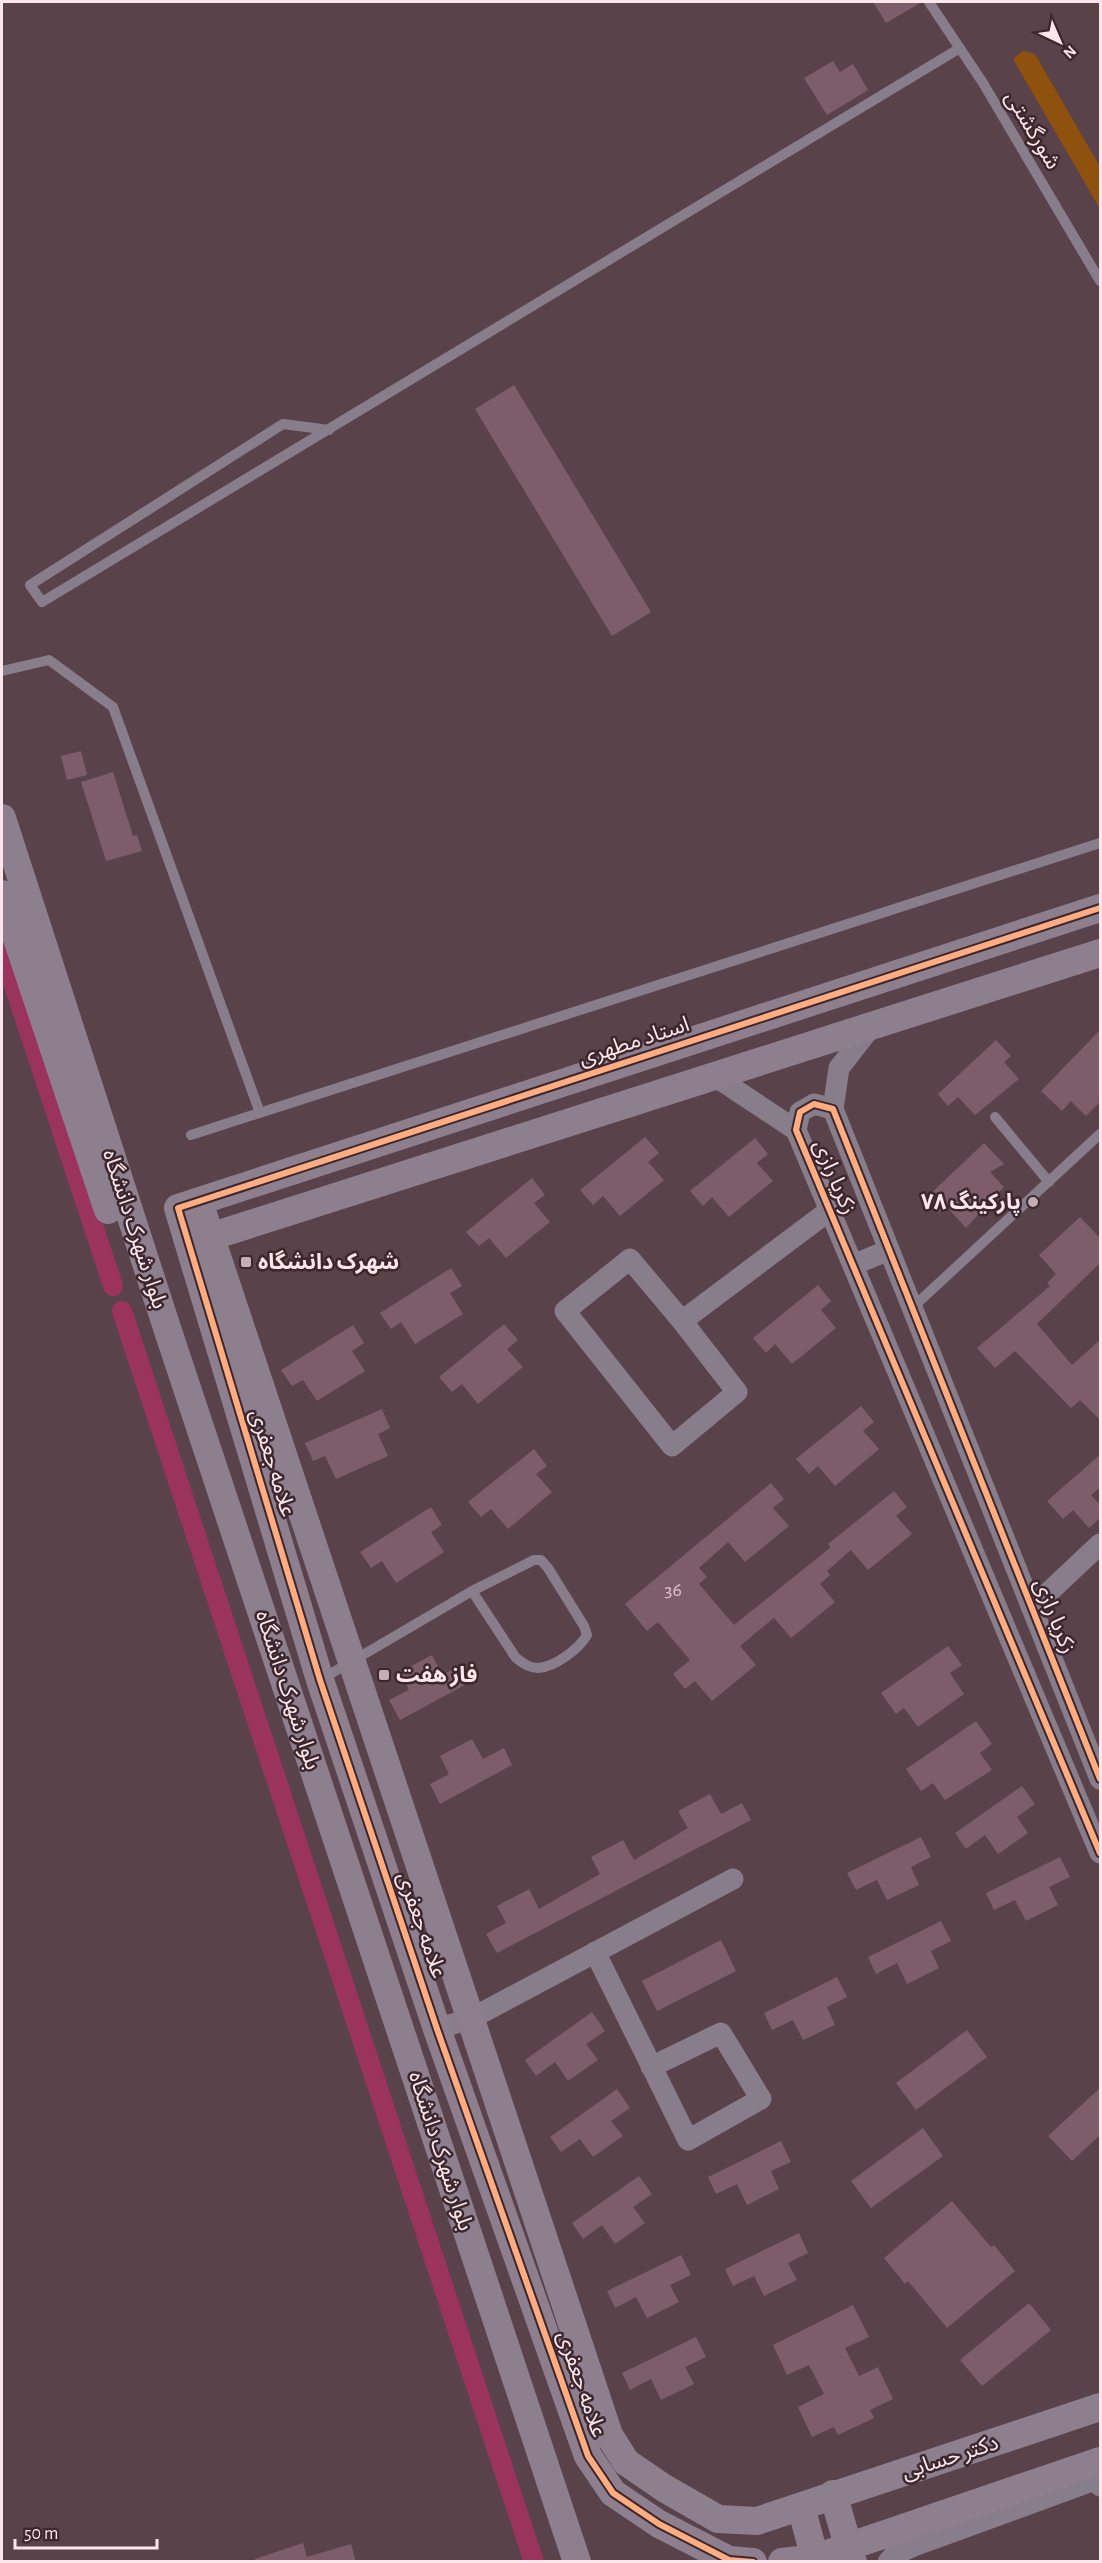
<svg xmlns="http://www.w3.org/2000/svg" width="1102" height="2563" font-family="'Alegreya Sans','Noto Sans Arabic',sans-serif">
  <style>
    .green { fill: #8e510e }
    .lines { fill: none; stroke-linecap: round; stroke-linejoin: round }
    .canal { stroke: #9b345d; stroke-width: 20 }
    .building { fill: #7d5d69 }
    .lane { stroke: #887e8b; stroke-width: 10 }
    .street { stroke: #887e8b; stroke-width: 21 }
    .secondary { stroke: #8d7f8e; stroke-width: 28 }
    .cycleway-casing { stroke: #3b272d; stroke-width: 10 }
    .cycleway { stroke: #ffac80; stroke-width: 6 }
    .poi-dot { fill: #c4adb3; stroke: #3b272d; stroke-width: 2 }
    .labels { text-anchor: middle; dominant-baseline: central; stroke-width: 5; stroke-linejoin: round; paint-order: stroke }
    .number-label { font-size: 20px; fill: #ddc4cb }
    .street-label { font-size: 22px; fill: #fde6ec; stroke: #3b272d }
    .poi-label { font-size: 22px; font-weight: bold; fill: #fde6ec; stroke: #3b272d; text-anchor: start }
  </style>
  <rect width="100%" height="100%" fill="#5a424a"/>
  <!-- green -->
  <path class="green" d="M1023 51 1035 54 1100 167V209L1013 59Z"/>
  <g class="lines">
    <!-- canal -->
    <path class="canal" d="M2 949 113 1286
      M122 1311 534 2562"/>
  </g>
  <!-- building -->
  <path class="building" d="M873 2H922L886 23Z
    M833 61 840 72 853 64 868 90 827 115 804 78Z
    M514 385 651 612 612 636 475 409Z
    M81 751 87 775 67 780 61 756Z
    M113 772 133 836 137 835 142 851 106 861 81 782Z
    M1101 1029V1101L1086 1116 1071 1101 1062 1111 1041 1091Z
    M996 1040 1011 1056 1004 1062 1019 1079 975 1115 958 1097 948 1106 938 1094Z
    M645 1137 659 1153 648 1162 664 1180 620 1216 603 1196 593 1205 580 1190Z
    M755 1138 768 1154 757 1163 773 1181 729 1217 712 1197 703 1206 690 1191Z
    M984 1143 1004 1164 990 1172 1004 1187 966 1228 946 1206 938 1213 925 1199Z
    M532 1178 545 1195 534 1203 550 1222 506 1258 489 1238 479 1246 466 1232Z
    M1080 1217 1101 1239V1262L1037 1324 1072 1365 1101 1339V1421L1080 1400 1071 1408 1015 1351 995 1368 977 1348 1050 1286 1047 1283 1056 1274 1039 1255Z
    M451 1268 462 1286 450 1293 463 1314 415 1344 401 1322 391 1329 380 1313Z
    M818 1285 831 1301 821 1310 836 1328 792 1364 775 1344 766 1353 753 1338Z
    M504 1324 518 1340 507 1349 523 1367 478 1404 462 1384 452 1392 439 1377Z
    M353 1325 364 1343 352 1351 365 1371 317 1401 303 1380 292 1386 281 1370Z
    M861 1406 874 1422 863 1431 879 1449 835 1486 818 1466 809 1474 796 1459Z
    M382 1409 390 1428 378 1434 388 1456 336 1479 325 1456 313 1461 305 1443Z
    M534 1449 547 1466 536 1474 552 1492 508 1529 491 1509 481 1517 468 1502Z
    M1101 1454V1487L1091 1495 1101 1506V1517L1089 1528 1073 1510 1063 1519 1047 1501Z
    M771 1483 784 1499 773 1508 789 1526 745 1562 728 1542 699 1568 707 1577 699 1584 734 1625 831 1547 828 1544 894 1491 907 1507 896 1516 912 1534 868 1570 851 1550 827 1571 830 1575 820 1584 835 1602 791 1638 774 1618 764 1626 740 1646 756 1665 712 1701 695 1681 685 1689 673 1674 690 1660 658 1622 647 1631 625 1604Z
    M431 1507 442 1525 431 1532 444 1552 396 1583 382 1561 371 1568 360 1552Z
    M948 1646 962 1665 950 1673 964 1694 918 1727 904 1708 896 1714 881 1693Z
    M432 1655 442 1675 463 1664 472 1681 400 1720 389 1700 409 1690 400 1672Z
    M976 1721 992 1744 980 1753 992 1770 945 1800 933 1783 921 1791 906 1769Z
    M472 1739 483 1759 504 1748 512 1765 440 1804 430 1784 449 1774 440 1756Z
    M1022 1786 1035 1804 1017 1817 1028 1833 998 1854 985 1835 966 1849 955 1833Z
    M710 1794 721 1814 742 1803 751 1820 497 1953 486 1934 506 1923 497 1906 529 1889 539 1909 600 1874 591 1857 623 1840 634 1860 688 1828 678 1811Z
    M921 1837 931 1857 911 1867 919 1885 887 1900 877 1880 856 1890 847 1873Z
    M1060 1857 1070 1877 1049 1887 1058 1905 1026 1921 1015 1900 994 1910 986 1893Z
    M941 1921 951 1941 931 1951 939 1968 907 1984 897 1963 876 1974 868 1957Z
    M721 1940 736 1971 657 2011 642 1981Z
    M837 1977 847 1997 827 2007 835 2025 803 2040 793 2020 772 2030 764 2013Z
    M592 2012 605 2031 586 2044 598 2060 568 2081 555 2062 536 2076 525 2060Z
    M967 2030 987 2057 916 2110 896 2083Z
    M1101 2087V2134L1072 2161 1048 2136Z
    M617 2089 630 2108 611 2121 623 2136 593 2157 580 2139 561 2152 550 2137Z
    M923 2128 943 2156 871 2208 851 2181Z
    M781 2141 791 2162 771 2171 779 2189 747 2205 737 2184 716 2194 708 2177Z
    M639 2176 652 2194 633 2207 645 2223 615 2244 602 2225 583 2239 572 2223Z
    M952 2201 991 2247 994 2245 1015 2271 947 2328 908 2281 905 2284 884 2258Z
    M799 2233 808 2253 788 2263 797 2280 764 2296 754 2276 733 2286 725 2269Z
    M681 2255 691 2275 670 2285 679 2302 647 2318 636 2297 615 2308 607 2291Z
    M1029 2303 1051 2330 982 2386 960 2360Z
    M853 2305 869 2337 845 2348 859 2376 878 2367 893 2399 870 2410 874 2418 838 2435 834 2427 812 2437 798 2407 824 2394 809 2365 787 2375 773 2345Z
    M696 2337 706 2357 685 2367 694 2384 661 2400 651 2379 630 2390 622 2373Z
    M303 2543 307 2557 351 2544 356 2562H255V2559Z"/>
  <g class="lines">
    <!-- lane -->
    <path class="lane" d="M929 2 983 83 1100 281
      M329 430 283 424 30 585 42 602 960 48
      M2 671 49 660 113 707 260 1113
      M995 1117 1049 1182
      M191 1135 1100 843
      M912 1308 1100 1134
      M320 1680 472 1591 534 1560H541L548 1568 584 1626 587 1635C579 1649 555 1667 538 1668 529 1668 523 1663 516 1658L472 1591"/>
    <!-- street -->
    <path class="street" d="M716 1077 796 1130
      M833 1109 839 1068 871 1027
      M853 1265 889 1250
      M682 1321 630 1259 565 1311 672 1446 737 1392 682 1321 830 1210
      M1032 1608 1100 1544
      M1100 1779 833 1109 814 1104 800 1112 796 1130 1100 1853
      M595 1952 688 2140 761 2099 721 2033 651 2067
      M437 2029 472 2018 733 1879
      M888 2562 894 2555 914 2546 1095 2480 1100 2486"/>
    <!-- secondary -->
    <path class="secondary" d="M2 818 168 1331 577 2562
      M2 894 108 1210
      M199 1202 609 2435 626 2462 664 2488 718 2519 757 2521 1100 2407
      M191 1243 1100 953
      M833 2494 853 2562
      M801 2507 816 2562
      M753 2562 729 2560 659 2524 613 2493 588 2456 437 2029 320 1680 178 1208 1100 908
      M782 2562 815 2558 1100 2461"/>
    <defs>
      <path id="cycleway" d="M1100 1779 833 1109 814 1104 800 1112 796 1130 1100 1853
        M753 2562 729 2560 659 2524 613 2493 588 2456 437 2029 320 1680 178 1208 1100 908"/>
    </defs>
    <!-- cycleway casing -->
    <use href="#cycleway" class="cycleway-casing"/>
    <!-- cycleway -->
    <use href="#cycleway" class="cycleway"/>
  </g>
  <!-- markers -->
  <g class="poi-dot">
    <circle cx="1033" cy="1202" r="6"/>
    <rect x="240" y="1256" width="12" height="12" rx="3"/>
    <rect x="378" y="1669" width="12" height="12" rx="3"/>
  </g>
  <g class="labels">
    <!-- number labels -->
    <g class="number-label">
      <text x="673" y="1590">36</text>
    </g>
    <!-- street labels -->
    <g class="street-label">
      <text transform="translate(1033 130) rotate(59)">شورگشتی</text>
      <text transform="translate(634 1041) rotate(-18)">استاد مطهری</text>
      <text transform="translate(835 1177) rotate(67)">زکریا رازی</text>
      <text transform="translate(135 1229) rotate(72)">بلوار شهرک دانشگاه</text>
      <text transform="translate(273 1463) rotate(73)">علامه جعفری</text>
      <text transform="translate(1055 1616) rotate(68)">زکریا رازی</text>
      <text transform="translate(288 1690) rotate(72)">بلوار شهرک دانشگاه</text>
      <text transform="translate(422 1925) rotate(71)">علامه جعفری</text>
      <text transform="translate(441 2151) rotate(72)">بلوار شهرک دانشگاه</text>
      <text transform="translate(582 2384) rotate(71)">علامه جعفری</text>
      <text transform="translate(950 2457) rotate(-18)">دکتر حسابی</text>
    </g>
    <!-- poi labels -->
    <g class="poi-label">
      <text x="1021" y="1202" text-anchor="end">پارکینگ ۷۸</text>
      <text x="258" y="1262">شهرک دانشگاه</text>
      <text x="396" y="1675">فاز هفت</text>
    </g>
  </g>
  <!-- border -->
  <rect width="1102" height="2563" fill="none" stroke="#fde6ec" stroke-width="6"/>
  <!-- north arrow -->
  <g transform="translate(1060 42) rotate(136)" stroke="#3b272d" stroke-width="4.5" paint-order="stroke">
  <path d="M0-4.5L10 22L0 15L-10 22Z" fill="#fde6ec"/>
  <text y="-9" font-size="16" font-weight="bold" text-anchor="middle" fill="#fde6ec">N</text>
  </g>
  <!-- scale -->
  <path d="M15 2539v9h142v-9" fill="none" stroke="#fde6ec" stroke-width="3"/>
  <text x="24" y="2539" font-size="18" fill="#fde6ec" stroke="#3b272d" stroke-width="4.5" paint-order="stroke">50 m</text>
</svg>
